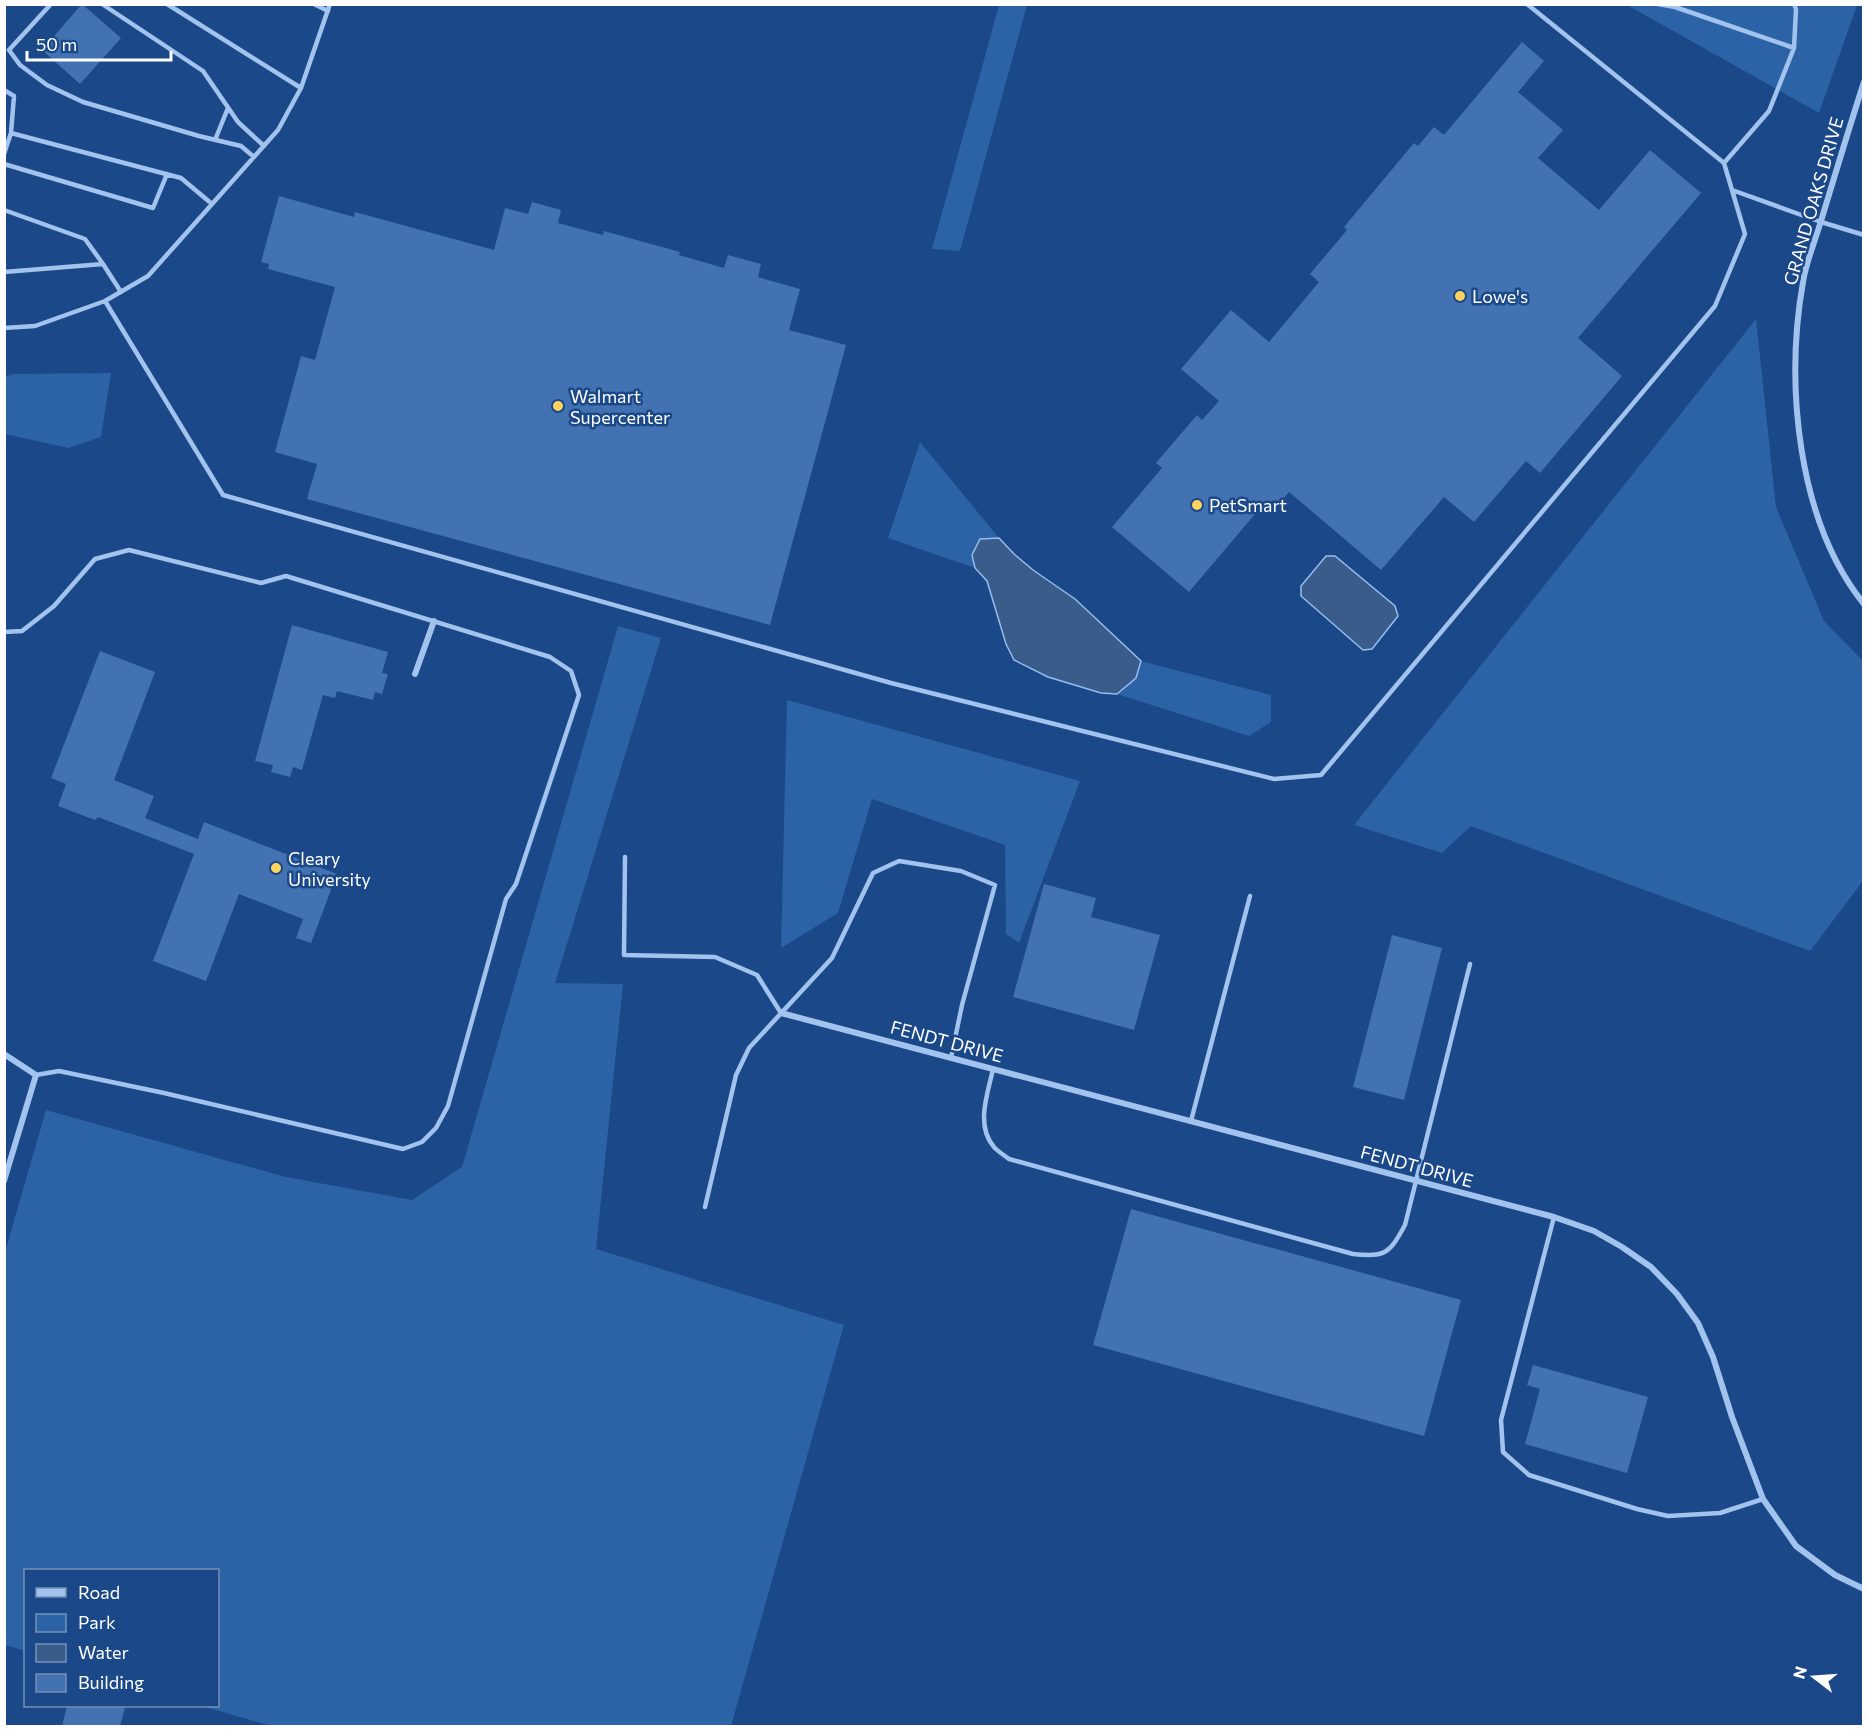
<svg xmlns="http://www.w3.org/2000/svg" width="1868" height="1731" font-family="Commissioner,sans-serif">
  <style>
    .green { fill: #2c62a6 }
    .water { fill: #3a5c8b; stroke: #95bdef; stroke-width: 1.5 }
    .building { fill: #4272b1 }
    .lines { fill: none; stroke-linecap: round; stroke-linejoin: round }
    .lane { stroke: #a2c3ed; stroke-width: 4.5 }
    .street { stroke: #a2c3ed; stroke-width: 6 }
    .poi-dot { fill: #ffd35d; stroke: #1a4888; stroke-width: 2 }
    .labels { text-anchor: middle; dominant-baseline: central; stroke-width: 5; stroke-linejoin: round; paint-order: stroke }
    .street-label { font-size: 18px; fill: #fff; stroke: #1a4888 }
    .poi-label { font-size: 18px; fill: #fff; stroke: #1a4888; text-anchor: start }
  </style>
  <rect width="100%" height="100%" fill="#1a4888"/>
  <!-- green -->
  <path class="green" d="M999 5H1027L960 251 932 249Z
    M1627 5H1857L1819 113Z
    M1756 319 1776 507 1824 621 1863 661V881L1810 951 1471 826 1442 853 1354 825Z
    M111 373 101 437 68 448 5 434V377L12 374Z
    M920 442 999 538 980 539 972 555 975 568 888 538Z
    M618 626 661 638 555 983 623 984 596 1249 844 1325 731 1726H271L202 1706H218V1570H26L25 1651 5 1645V1252L46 1110 286 1177 412 1200 462 1167Z
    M1141 661 1271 695V722L1249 736 1117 694 1136 678Z
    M787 700 1080 781 1019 943 1006 934 1005 845 872 799 838 913 781 948Z"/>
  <!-- water -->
  <path class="water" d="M999 538 1014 554 1033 570 1075 599 1141 661 1136 678 1117 694 1101 693 1048 677 1014 660 1006 644 987 581 975 568 972 555 980 539Z
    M1326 556H1335L1395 606 1398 616 1372 649 1363 650 1301 596V586Z"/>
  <!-- building -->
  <path class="building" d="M82 4 121 38 80 84 42 50Z
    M1522 42 1544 61 1518 92 1563 130 1538 158 1599 210 1650 150 1701 193 1578 338 1622 376 1540 473 1526 461 1474 522 1444 497 1381 570 1289 492 1275 509 1266 501 1189 592 1112 527 1162 468 1156 463 1197 415 1202 420 1219 401 1181 369 1231 310 1269 342 1319 282 1310 274 1347 230 1344 227 1414 143 1418 146 1434 127 1444 135Z
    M279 196 354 217 355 212 494 250 505 208 528 214 532 202 561 210 558 223 603 235 604 231 680 252 679 255 724 268 728 255 761 264 758 277 800 289 789 330 846 345 770 625 307 499 317 464 275 452 301 356 315 360 335 287 268 269 269 264 261 262Z
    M292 625 388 652 382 673 388 674 382 694 375 692 373 700 337 691 335 698 323 695 302 770 293 767 290 777 271 772 273 765 255 761Z
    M100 651 155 672 114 780 154 796 145 818 198 839 204 822 337 874 311 943 296 938 303 919 239 894 206 981 153 961 194 854 98 817 95 820 58 806 66 784 51 778Z
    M1044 884 1096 898 1091 917 1160 935 1134 1030 1013 997Z
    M1392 935 1442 948 1404 1100 1353 1087Z
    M1131 1209 1461 1300 1424 1436 1093 1345Z
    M1533 1365 1648 1397 1627 1473 1525 1444 1540 1389 1527 1385Z
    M67 1706H117L125 1708 120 1726H62Z"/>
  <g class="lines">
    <!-- lane -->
    <path class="lane" d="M51 4 9 50 20 65 47 85 83 102 199 136 241 146 254 157
      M102 4 203 71 238 122 264 146
      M167 4 301 88
      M314 4 328 11
      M1658 4 1675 7
      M1673 4 1675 7 1794 48
      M4 90 14 96 11 133 181 178 212 204
      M215 140 228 108
      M4 154 11 133
      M1724 163 1769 111 1794 48 1796 9 1794 4
      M4 164 153 208 167 174
      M1732 190 1821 222 1864 235
      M4 210 85 239 103 264
      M4 272 103 264 121 292
      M105 301 223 495 891 683 1274 779 1321 775 1715 306 1745 234 1724 163 1527 4
      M4 328 35 326 105 301 148 276 278 130 301 88 330 4
      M4 632 22 631 54 606 95 559 129 550 261 583 286 576 550 657 571 671 579 695 516 884 506 899 448 1106 436 1128 422 1142 403 1149 164 1093 59 1071 36 1075
      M625 857 624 955 715 957 757 975 781 1013
      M993 1069C988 1093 975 1125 994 1147 997 1151 1004 1155 1009 1159L1353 1254C1386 1257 1389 1254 1405 1225L1470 964
      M1191 1121 1250 896
      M705 1207 736 1075 749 1048 832 958 873 873 899 861 961 871 995 885 962 1005 951 1058
      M1554 1217 1501 1420 1503 1452 1529 1475 1637 1509 1668 1516 1720 1513 1763 1499"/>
    <!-- street -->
    <path class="street" d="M1864 82C1849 128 1835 175 1821 221 1815 241 1806 262 1803 282 1785 384 1797 521 1864 604
      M415 674 434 621
      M781 1013 1554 1217 1594 1231 1622 1247 1651 1267 1677 1294 1698 1323 1713 1357 1732 1417 1763 1499 1796 1546 1835 1575 1864 1589
      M4 1054 36 1075 4 1181"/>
  </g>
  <!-- markers -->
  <g class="poi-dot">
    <circle cx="1460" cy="296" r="6"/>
    <circle cx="558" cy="406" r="6"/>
    <circle cx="1197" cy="505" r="6"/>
    <circle cx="276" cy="868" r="6"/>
  </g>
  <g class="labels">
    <!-- street labels -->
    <g class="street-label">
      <text transform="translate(1813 201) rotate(-74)">GRAND OAKS DRIVE</text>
      <text transform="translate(947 1041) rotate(15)">FENDT DRIVE</text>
      <text transform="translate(1417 1166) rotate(15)">FENDT DRIVE</text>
    </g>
    <!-- poi labels -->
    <g class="poi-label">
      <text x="1472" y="296">Lowe's</text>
      <text x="570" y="396">Walmart<tspan x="570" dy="21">Supercenter</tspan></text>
      <text x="1209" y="505">PetSmart</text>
      <text x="288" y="858">Cleary<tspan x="288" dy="21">University</tspan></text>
    </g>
  </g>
  <!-- border -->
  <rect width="1868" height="1731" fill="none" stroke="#ffffff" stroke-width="12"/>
  <!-- legend -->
  <rect x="24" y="1569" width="195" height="138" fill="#1a4888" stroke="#7691b8" stroke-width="1.5"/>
  <rect x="36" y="1588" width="30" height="9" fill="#a2c3ed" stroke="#7691b8" stroke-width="1.5"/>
  <text x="78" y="1599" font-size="18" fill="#ffffff">Road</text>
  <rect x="36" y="1614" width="30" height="18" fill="#2c62a6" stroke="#7691b8" stroke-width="1.5"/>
  <text x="78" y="1629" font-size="18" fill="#ffffff">Park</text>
  <rect x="36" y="1644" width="30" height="18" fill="#3a5c8b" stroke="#7691b8" stroke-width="1.5"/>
  <text x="78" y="1659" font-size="18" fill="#ffffff">Water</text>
  <rect x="36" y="1674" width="30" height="18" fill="#4272b1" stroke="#7691b8" stroke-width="1.5"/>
  <text x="78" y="1689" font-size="18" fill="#ffffff">Building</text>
  <!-- north arrow -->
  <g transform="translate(1814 1677) rotate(287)" stroke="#1a4888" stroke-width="4.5" paint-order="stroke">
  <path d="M0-4.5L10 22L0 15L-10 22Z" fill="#ffffff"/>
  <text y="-9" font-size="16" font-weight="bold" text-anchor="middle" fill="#ffffff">N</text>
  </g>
  <!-- scale -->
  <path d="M27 51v9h144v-9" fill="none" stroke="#ffffff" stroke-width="3"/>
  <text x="36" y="51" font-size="18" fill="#ffffff" stroke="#1a4888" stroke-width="4.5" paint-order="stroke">50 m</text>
</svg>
